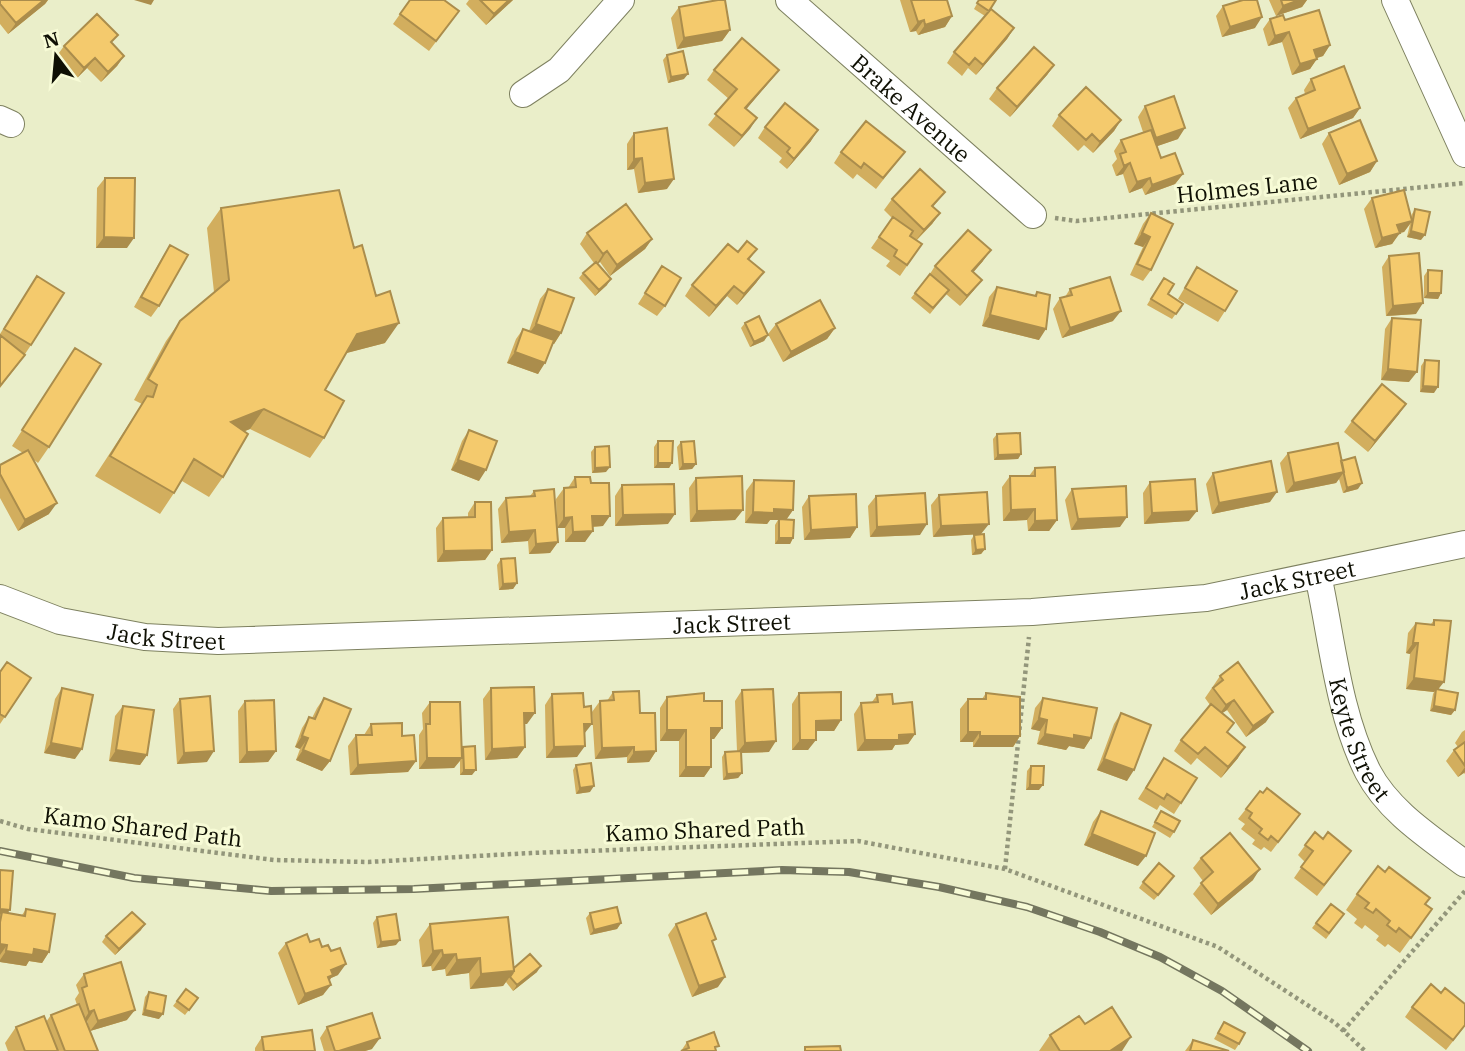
<svg xmlns="http://www.w3.org/2000/svg" width="1465" height="1051" font-family="'IBM Plex Serif',serif">
  <style>
    .lines { fill: none; stroke-linecap: round; stroke-linejoin: round }
    .street-casing { stroke: #7e8160; stroke-width: 28 }
    .path { stroke: #93967b; stroke-width: 4.5; stroke-dasharray: 3.5 3.5; stroke-linecap: butt }
    .street { stroke: #fff; stroke-width: 26 }
    .rail-casing { stroke: #74765f; stroke-width: 8 }
    .rail { stroke: #f7fbd6; stroke-width: 5; stroke-dasharray: 16; stroke-linecap: butt }
    .wall { fill: #d2ae5e }
    .shaded-wall { fill: #ab8d4c }
    .building { fill: #f4ca6d; stroke: #ab8d4c; stroke-width: 2 }
    .labels { text-anchor: middle; dominant-baseline: central; stroke-width: 6; stroke-linejoin: round; paint-order: stroke }
    .street-label { font-size: 23px; fill: #0f1004; stroke: #f7fbd6 }
  </style>
  <rect width="100%" height="100%" fill="#eaeec9"/>
  <g class="lines">
    <defs>
      <g id="street">
        <path id="s1" d="M789 0 1033 215"/>
        <path d="M1395 0 1465 154"/>
        <path d="M523 94 559 70 621 0"/>
        <path d="M0 119 11 124"/>
        <path id="s2" d="M1318 575C1332 639 1338 713 1368 772 1389 812 1431 838 1465 864"/>
        <path id="s3" d="M0 598 60 621 145 637 218 641 1032 612 1206 598 1465 544"/>
      </g>
    </defs>
    <!-- street casing -->
    <use href="#street" class="street-casing"/>
    <!-- path -->
    <path class="path" d="M1055 218 1076 221 1465 183
      M0 821 28 829 274 860 368 862 531 853 858 841 1005 869 1218 947 1335 1023 1365 1051
      M1005 869 1029 637
      M1343 1031 1465 891"/>
    <!-- street -->
    <use href="#street" class="street"/>
    <defs>
      <path id="rail" d="M0 851 134 878 271 891 414 889 782 870 849 872 939 887 1027 907 1100 932 1160 957 1222 991 1308 1051"/>
    </defs>
    <!-- rail casing -->
    <use href="#rail" class="rail-casing"/>
    <!-- rail -->
    <use href="#rail" class="rail"/>
  </g>
  <!-- wall -->
  <path class="wall" d="M0 0H48L45 4 8 34 0 24Z
    M410 0 459 11 429 51 393 24Z
    M469 0H513L486 25 466 4Z
    M900 0H947L952 16 945 27 918 35 916 31 910 32Z
    M979 0H996L985 16 974 9Z
    M1269 0H1307L1302 7 1276 16Z
    M1223 6 1255 28 1222 37 1216 16Z
    M679 7 730 30 722 41 677 49 671 18Z
    M1270 19 1285 20 1330 45 1323 56 1317 58 1310 69 1292 75 1282 42 1268 46 1263 29Z
    M1014 28 1007 39 976 75 968 68 962 76 947 63 954 52Z
    M112 43 124 56 117 66 101 82 87 68 77 78 56 57 64 46Z
    M667 55 684 79 668 83 663 60Z
    M1054 65 1047 75 1010 117 989 99 997 88Z
    M714 70H779L771 80 746 109 757 118 734 147 708 125 729 99 707 80Z
    M1311 79 1360 108 1353 118 1300 139 1288 108 1296 98 1305 94 1304 90Z
    M1145 106 1178 139 1157 146 1161 158 1183 174 1175 184 1145 195 1142 188 1129 193 1123 174 1116 176 1112 165 1117 159 1114 151 1121 140 1143 132 1138 117Z
    M1059 115 1121 120 1114 131 1093 153 1084 145 1078 151 1052 126Z
    M765 127 811 141 787 169 779 162 782 158 758 138Z
    M634 133 667 189 638 193 634 169 627 170V144Z
    M1329 133 1377 161 1370 172 1339 185 1322 144Z
    M841 152H905L876 189 857 174 853 179 834 163Z
    M105 178 127 248H96L97 188Z
    M945 192 933 207 940 213 932 224 917 240 922 244 900 276 886 266 890 261 871 248 892 218 884 210 892 199Z
    M1372 198 1411 218 1412 214 1415 209 1421 240 1407 237 1410 224 1404 232 1399 233 1392 244 1375 248 1364 209Z
    M221 208 354 248 385 343 346 353 325 390 324 438 310 458 250 429 245 431 223 477 209 497 182 481 160 514 95 476 142 404 134 400 166 341 180 321 214 292 207 228Z
    M1151 213V270L1143 281 1130 275 1143 247 1134 244 1143 224Z
    M587 233 652 239 645 249 610 276 600 262 597 264 607 285 595 296 579 278 583 273 594 263 580 244Z
    M170 245 159 306 151 317 134 307 163 256Z
    M757 249 749 260 764 272 756 283 737 305 727 296 709 317 685 296 692 285 738 252Z
    M1389 256 1416 314 1386 316 1382 267Z
    M983 261 973 272 974 290 960 306 946 294 930 314 911 298 928 277 935 266Z
    M662 266 665 306 657 316 638 304Z
    M1197 267 1225 311 1218 322 1178 299Z
    M1428 270 1441 293 1438 299 1424 298V276Z
    M37 276 31 345 17 366 0 388V334Z
    M1160 283 1168 294 1183 304 1172 319 1147 305Z
    M997 287 1034 296 1037 292 1039 340 982 326 989 297Z
    M548 289 561 333 554 344H553L538 374 507 363 516 339 523 329 529 331 540 299Z
    M1070 289 1113 321 1062 338 1053 309 1060 298 1065 297Z
    M1392 318 1409 382 1381 380 1385 329Z
    M745 323 768 335 764 341 750 347 741 328Z
    M776 324 835 328 827 339 783 362 768 334Z
    M75 348 49 447 38 463 33 459 49 514 18 531 0 498V465L23 453 12 446Z
    M1425 360 1434 393 1420 392 1421 366Z
    M1399 414 1368 452 1344 432 1352 421Z
    M469 430 479 481 451 470 462 441Z
    M997 434 1021 454 1018 459 994 460 993 439Z
    M658 441 672 463 669 468H654V447Z
    M681 442 696 464 692 469 679 470 677 447Z
    M595 447 606 472 592 473 591 452Z
    M1288 453 1341 461 1358 489 1343 493 1339 479 1336 483 1286 493 1280 463Z
    M1035 468 1057 520 1049 531H1028L1027 520 1003 521 1002 487 1010 476H1029Z
    M1213 473 1270 502 1212 514 1206 484Z
    M575 477 591 483 603 526 593 527 585 542H565V528H557L556 499 564 488H568Z
    M696 478 743 510 735 520 690 522 689 488Z
    M754 480 793 510 786 520 793 538 790 544H775V525L778 520H770L767 524 745 523 746 491Z
    M1150 482 1189 521 1144 524 1143 493Z
    M622 485 668 524 615 526V496Z
    M1072 489 1120 527 1071 530 1065 500Z
    M534 491 558 542 550 553 529 554 528 541 501 543 498 509 506 498 530 496Z
    M939 495 981 534 985 549 981 554 972 555 971 540 974 535 980 534 933 537 931 505Z
    M809 496 857 527 850 538 804 540 802 507Z
    M876 496 920 535 870 537 868 506Z
    M475 502 492 550 485 560 437 562 436 528 443 518 468 517V513Z
    M501 559 517 583 513 589 499 590 497 565Z
    M1434 620 1439 689 1455 710 1451 715 1430 711 1433 694 1434 692 1406 689 1410 654 1406 653 1408 633 1416 623 1431 624Z
    M0 672 31 678 0 724Z
    M1220 676 1266 722 1246 737 1227 710 1222 713 1228 732 1238 758 1221 778 1197 758 1191 765 1174 751 1181 740 1210 705 1205 698Z
    M62 688 75 759 44 753 55 699Z
    M491 688 527 724H524L525 747 517 758 485 760 483 699Z
    M742 690 769 752 741 753 742 773 738 778 723 780 722 757 725 752 737 751 735 701Z
    M613 692 640 713 656 751 649 762 627 763V757L595 759 592 712 600 701H607Z
    M799 693 841 720 834 731H816L808 750H792V704Z
    M986 693 1020 736 1013 747H973V742H960V709L968 699H982Z
    M552 694 584 734 577 757 546 758 545 705Z
    M877 695 893 704 915 734 908 744 895 745 892 750 857 751 854 714 861 703 872 702Z
    M667 697 704 701 722 728 714 739H711V767L704 777H679V741H660V708Z
    M324 698 330 761 322 771 296 760 300 749 295 747 302 728 309 717 312 718 317 708Z
    M1043 698 1091 738 1084 749 1069 746 1066 750 1037 744 1040 731 1031 729 1035 708Z
    M180 699 207 762 177 764 173 709Z
    M245 701 276 751 268 762 239 763 238 711Z
    M430 702 461 749 463 747 472 775H460V761L454 768 419 769V735L423 729 422 713Z
    M123 706 147 755 140 765 109 761 115 716Z
    M1121 713 1127 781 1097 770 1114 724Z
    M371 724 402 736 416 761 408 772 350 775 348 746 356 735H364Z
    M1465 730V774L1464 773 1458 777 1446 761 1454 750 1458 747 1455 743 1462 732Z
    M1164 758 1181 803 1174 814 1160 805 1157 810 1138 799Z
    M576 765 590 792 576 794 573 770Z
    M1031 766 1039 790H1026L1027 771Z
    M1246 809 1300 814 1271 852 1264 847 1261 850 1252 844 1255 840 1241 829 1245 824 1238 819Z
    M1101 811 1138 866 1084 845 1093 822Z
    M1161 811 1174 832 1170 838 1152 827Z
    M1315 832 1344 861 1317 896 1294 878 1305 862 1298 855Z
    M1201 858 1253 880 1211 915 1193 894 1203 881 1193 868Z
    M0 870 7 913 22 915 26 909 49 952 42 963 29 961 26 966 0 962Z
    M1143 882H1170L1154 900 1139 888Z
    M1357 894 1425 904 1432 909 1400 953 1388 944 1385 947 1376 940 1379 936 1365 925 1362 929 1354 923 1357 919 1346 910Z
    M1331 904 1344 914 1326 939 1312 928Z
    M590 913 621 923 617 929 590 935 586 918Z
    M377 917 396 945 377 948 373 923Z
    M430 924 514 968 537 972 513 991 506 982 503 986 470 989 469 973 446 976 445 969 432 971 431 966 422 967 419 940Z
    M676 924 713 943 718 987 692 997 668 935Z
    M141 930 115 955 102 942 106 936Z
    M310 942 322 947 338 975 331 978 323 995 298 1005 278 953 286 943Z
    M84 974 127 1020 90 1031 87 1021H86L98 1051H8L5 1043 16 1027 46 1022 51 1015 77 1005 75 999 79 993 76 985Z
    M186 989 198 998 185 1015 173 1006Z
    M149 992 159 1019 142 1015 145 997Z
    M1412 1007 1465 1026 1446 1050 1405 1017Z
    M1224 1022 1239 1044 1235 1050 1214 1039Z
    M1085 1024 1122 1051H1039L1050 1035Z
    M327 1027 372 1049 365 1051H324L320 1038Z
    M262 1037 315 1051H255V1048Z
    M1193 1040 1229 1051H1185Z
    M687 1042 716 1051H681Z"/>
  <!-- shaded-wall -->
  <path class="shaded-wall" d="M44 0H48L45 4 8 34 16 23Z
    M134 0H154L151 5Z
    M509 0H513L486 25 494 14Z
    M1299 0H1307L1302 7 1276 16 1283 6Z
    M952 16 945 27 918 35 925 25Z
    M1262 17 1255 28 1222 37 1230 27Z
    M924 20 916 31 910 32 918 22Z
    M1014 28 1007 39 976 75 983 65Z
    M730 30 722 41 677 49 684 38Z
    M1289 32 1282 42 1268 46 1275 36Z
    M1330 45 1323 56 1307 61 1314 50Z
    M124 56 117 66 101 82 108 72Z
    M95 58 87 68 77 78 84 68Z
    M1317 59 1310 69 1292 75 1300 64Z
    M1054 65 1047 75 1010 117 1017 107Z
    M779 70 771 80 738 119 745 108Z
    M688 74 684 79 668 83 671 77Z
    M1360 108 1353 118 1300 139 1308 129Z
    M757 118 750 129 734 147 742 136Z
    M1121 120 1114 131 1093 153 1100 142Z
    M1185 128 1178 139 1149 149 1156 138Z
    M818 130 811 141 787 169 794 159Z
    M642 158 634 169 627 170 634 159Z
    M1377 161 1370 172 1339 185 1347 174Z
    M1130 163 1123 174 1116 176 1124 166Z
    M1183 174 1175 184 1145 195 1152 185Z
    M1150 178 1142 188 1129 193 1137 182Z
    M674 179 667 189 638 193 645 183Z
    M940 213 932 224 916 240 924 230Z
    M1412 221 1404 232 1390 235 1397 225Z
    M1411 231 1425 235 1421 240 1407 237Z
    M1142 233 1150 237 1143 247 1134 244Z
    M1400 233 1392 244 1375 248 1382 238Z
    M104 237 134 238 127 248H96Z
    M652 239 645 249 610 276 617 265Z
    M991 250 983 261 965 282 972 271Z
    M607 251 600 262 596 265 603 254Z
    M764 272 756 283 737 305 744 294Z
    M611 279 607 285 595 296 599 290Z
    M982 280 974 290 960 306 967 296Z
    M734 286 727 296 709 317 716 306Z
    M1428 293H1441L1438 299 1424 298Z
    M1423 303 1416 314 1386 316 1393 306Z
    M1121 311 1113 321 1062 338 1070 328Z
    M990 315 1046 329 1039 340 982 326Z
    M399 323 385 343 343 354 357 334Z
    M536 324 561 333 554 344 528 335Z
    M835 328 827 339 783 362 791 352Z
    M768 335 764 341 750 347 754 342Z
    M515 352 545 363 538 374 507 363Z
    M1388 369 1417 372 1409 382 1381 380Z
    M1423 386 1438 387 1434 393 1420 392Z
    M1406 404 1399 414 1368 452 1375 441Z
    M264 409 250 429 217 442 231 422Z
    M1021 454 1018 459 994 460 998 455Z
    M458 460 486 470 479 481 451 470Z
    M658 463H672L669 468H654Z
    M683 464H696L692 469 679 470Z
    M610 467 606 472 592 473 595 468Z
    M1344 472 1336 483 1286 493 1294 483Z
    M1362 483 1358 489 1343 493 1347 488Z
    M1277 492 1270 502 1212 514 1219 503Z
    M57 503 49 514 18 531 25 520Z
    M774 509 793 510 786 520H770L767 524 745 523 753 512Z
    M1035 509 1027 520 1003 521 1011 510Z
    M743 510 735 520 690 522 697 511Z
    M1197 511 1189 521 1144 524 1152 513Z
    M675 514 668 524 615 526 623 515Z
    M592 516H610L603 526 585 527Z
    M572 517 565 528H557L564 518Z
    M1127 517 1120 527 1071 530 1078 519Z
    M1057 520 1049 531H1028L1035 521Z
    M927 524 920 535 870 537 877 527Z
    M989 524 981 534 933 537 941 526Z
    M857 527 850 538 804 540 811 530Z
    M535 530 528 541 501 543 509 532Z
    M593 531 585 542H565L573 532Z
    M779 538H793L790 544H775Z
    M558 542 550 553 529 554 536 544Z
    M985 549 981 554 972 555 976 550Z
    M492 550 485 560 437 562 444 551Z
    M517 583 513 589 499 590 503 584Z
    M1413 643H1418L1410 654 1406 653Z
    M1414 678 1444 682 1436 692V689L1434 692 1406 689Z
    M1234 700 1227 710 1218 716 1226 705Z
    M1434 706 1455 710 1451 715 1430 711Z
    M1273 712 1266 722 1246 737 1253 726Z
    M524 713H535L527 724H516Z
    M1039 718 1047 720 1040 731 1031 729Z
    M841 720 834 731H808L816 721Z
    M584 724H592L584 734Z
    M711 728H722L714 739H704Z
    M667 730H686L679 741H660Z
    M968 732H980L973 742H960Z
    M915 734 908 744 895 745 892 750 857 751 865 740Z
    M1045 734 1074 735 1091 738 1084 749 1069 746 1066 750 1037 744Z
    M302 736 308 738 300 749 295 747Z
    M980 736H1020L1013 747H973Z
    M800 740H816L808 750H792Z
    M776 741 769 752 737 753 745 743Z
    M51 743 82 749 75 759 44 753Z
    M585 746 577 757 546 758 554 747Z
    M525 747 517 758 485 760 492 749Z
    M634 747 627 757 595 759 602 748Z
    M1245 747 1238 758 1221 778 1228 767Z
    M116 750 147 755 140 765 109 761Z
    M303 750 330 761 322 771 296 760Z
    M214 751 207 762 177 764 184 753Z
    M276 751 268 762 239 763 247 752Z
    M656 751 649 762 627 763 634 752Z
    M427 758H462L454 768 419 769Z
    M1104 759 1134 770 1127 781 1097 770Z
    M416 761 408 772 350 775 358 765Z
    M686 767H711L704 777H679Z
    M1465 767V772L1458 777Z
    M464 770H476L472 775H460Z
    M742 773 738 778 723 780 727 774Z
    M1030 785H1043L1039 790H1026Z
    M594 786 590 792 576 794 580 788Z
    M1092 834 1146 856 1138 866 1084 845Z
    M1260 869 1253 880 1211 915 1218 904Z
    M0 909 10 910 2 920V912L0 915Z
    M621 923 617 929 590 935 594 930Z
    M145 924 141 930 115 955 119 949Z
    M400 940 396 945 377 948 381 942Z
    M0 944 7 945 0 955Z
    M34 949 49 952 42 963 29 961 26 966 0 962V960L6 951Z
    M442 950 431 966 422 967 433 951Z
    M456 954 445 969 432 971 443 955Z
    M480 958 469 973 446 976 457 960Z
    M346 964 338 975 331 978 326 985 320 988 331 970Z
    M541 966 537 972 513 991 517 985Z
    M514 971 503 986 470 989 481 974Z
    M725 977 718 987 692 997 699 986Z
    M331 985 323 995 298 1005 305 994Z
    M94 1010 87 1021 82 1023 89 1012Z
    M135 1010 127 1020 90 1031 98 1021Z
    M145 1010 163 1014 159 1019 142 1015Z
    M1131 1037 1122 1051H1110Z
    M380 1038 372 1049 365 1051H339Z"/>
  <!-- building -->
  <path class="building" d="M0 0H44L16 23 0 4Z
    M410 0H444L459 11 436 41 400 14Z
    M480 0H509L494 14Z
    M718 0H725L730 30 684 38 679 7Z
    M911 0H947L952 16 925 25 924 20 918 22Z
    M979 0H996L989 11 977 3Z
    M1243 0H1257L1262 17 1230 27 1223 6Z
    M1281 0H1299L1283 6Z
    M991 9 1014 28 983 65 975 58 969 65 954 52Z
    M1319 10 1330 45 1314 50 1317 59 1300 64 1289 32 1275 36 1270 19 1283 15 1285 20Z
    M97 14 118 35 111 42 124 56 108 72 95 58 84 68 64 46Z
    M742 38 779 70 745 108 757 118 742 136 715 114 737 89 714 70Z
    M1034 47 1054 65 1017 107 997 88Z
    M683 51 688 74 671 77 667 55Z
    M1344 66 1360 108 1308 129 1296 98 1315 90 1311 79Z
    M1086 87 1121 120 1100 142 1092 134 1086 140 1059 115Z
    M1174 96 1185 128 1156 138 1145 106Z
    M785 103 818 130 794 159 787 152 790 148 765 127Z
    M1360 120 1377 161 1347 174 1329 133Z
    M866 121 905 152 883 178 864 163 861 168 841 152Z
    M667 128 674 179 645 183 642 158 634 159V133Z
    M1151 130 1161 158 1175 153 1183 174 1152 185 1150 178 1137 182 1130 163 1124 166 1120 154 1126 152 1121 140Z
    M920 169 945 192 932 206 940 213 924 230 892 199Z
    M105 178H135L134 238 104 237Z
    M339 190 354 248 362 245 376 296 390 291 399 323 357 334 325 390 344 401 324 438 264 409 231 422 248 434 223 477 194 459 174 493 110 456 147 396 153 397 157 385 148 379 180 321 229 280 221 208Z
    M1404 190 1412 221 1397 225 1400 233 1382 238 1372 198Z
    M626 204 652 239 617 265 607 251 603 254 587 233Z
    M1415 209 1430 212 1425 235 1411 231Z
    M1151 213 1173 224 1151 270 1137 264 1150 237 1142 233Z
    M893 217 913 231 910 236 922 244 907 265 894 256 897 250 879 237Z
    M968 230 991 250 972 271 982 280 967 296 935 266Z
    M747 241 757 249 748 259 764 272 744 294 734 286 716 306 692 285 728 244 738 252Z
    M170 245 188 255 159 306 141 297Z
    M1419 253 1423 303 1393 306 1389 256Z
    M596 262 611 279 599 290 583 273Z
    M662 266 681 278 665 306 645 293Z
    M1197 267 1237 291 1225 311 1185 288Z
    M1428 270 1442 271 1441 293H1428Z
    M930 274 949 290 933 308 915 293Z
    M37 276 64 293 31 345 4 329Z
    M1110 277 1121 311 1070 328 1060 298 1072 295 1070 289Z
    M1164 278 1174 284 1168 294 1183 304 1176 314 1151 299Z
    M997 287 1036 296 1037 292 1050 295 1046 329 990 315Z
    M548 289 574 298 561 333 536 324Z
    M820 300 835 328 791 352 776 324Z
    M759 316 768 335 754 342 745 323Z
    M1392 318 1421 320 1417 372 1388 369Z
    M523 329 554 340 545 363 515 352Z
    M0 335 25 355 0 386Z
    M75 348 101 364 49 447 22 430Z
    M1425 360 1439 361 1438 387 1423 386Z
    M1382 384 1406 404 1375 441 1352 421Z
    M469 430 497 441 486 470 458 460Z
    M1020 433 1021 454 998 455 997 434Z
    M658 441H673L672 463H658Z
    M694 441 696 464H683L681 442Z
    M1338 443 1344 472 1294 483 1288 453Z
    M609 446 610 467 595 468V447Z
    M28 450 57 503 25 520 0 474V465Z
    M1355 457 1362 483 1347 488 1341 461Z
    M1271 461 1277 492 1219 503 1213 473Z
    M1055 467 1057 520 1035 521V509L1011 510 1010 476H1035V468Z
    M742 476 743 510 697 511 696 478Z
    M575 477H590L591 483H609L610 516H592L593 531 573 532 572 517 564 518V488L576 487Z
    M1195 479 1197 511 1152 513 1150 482Z
    M754 480 794 481 793 510 774 509V513L753 512Z
    M674 484 675 514 623 515 622 485Z
    M1126 486 1127 517 1078 519 1072 489Z
    M554 489 558 542 536 544 535 530 509 532 506 498 535 496 534 491Z
    M987 492 989 524 941 526 939 495Z
    M925 493 927 524 877 527 876 496Z
    M856 494 857 527 811 530 809 496Z
    M475 502H491L492 550 444 551 443 518 475 517Z
    M779 519 794 520 793 538H779Z
    M984 534 985 549 976 550 974 535Z
    M515 558 517 583 503 584 501 559Z
    M1434 620 1451 621 1444 682 1414 678 1418 643H1413L1416 623 1434 625Z
    M7 662 31 678 5 717 0 714V672Z
    M1238 662 1273 712 1253 726 1234 700 1226 705 1213 688 1223 680 1220 676Z
    M534 687 535 713H524L525 747 492 749 491 688Z
    M62 688 93 695 82 749 51 743Z
    M773 689 776 741 745 743 742 690Z
    M1436 689 1458 693 1455 710 1434 706Z
    M639 691 640 713H655L656 751 634 752V747L602 748 600 701 614 700 613 692Z
    M841 692V720L816 721V740H800L799 693Z
    M583 693 584 707 591 706 592 724H584L585 746 554 747 552 694Z
    M704 693V701H722V728H711V767H686V730H667V697Z
    M986 693 1020 697V736H980V732H968V699H986Z
    M892 694 893 704 912 702 915 734 899 735V740H865L861 703 878 702 877 695Z
    M210 696 214 751 184 753 180 699Z
    M324 698 351 709 330 761 303 750 308 738 302 736 309 717 315 719Z
    M1043 698 1097 708 1091 738 1074 735V739L1045 734 1047 720 1039 718Z
    M274 700 276 751 247 752 245 701Z
    M430 702H460L462 758H427L426 724H430Z
    M1211 704 1234 723 1227 732 1245 747 1228 767 1205 747 1198 754 1181 740Z
    M123 706 154 710 147 755 116 750Z
    M1121 713 1151 725 1134 770 1104 759Z
    M402 723V736L414 735 416 761 358 765 356 735H372L371 724Z
    M1465 742V766L1454 750Z
    M475 746 476 770H464L463 747Z
    M741 751 742 773 727 774 725 752Z
    M1164 758 1197 778 1181 803 1167 794 1164 799 1146 788Z
    M591 763 594 786 580 788 576 765Z
    M1031 766H1044L1043 785H1030Z
    M1267 788 1300 814 1278 842 1271 836 1268 840 1259 833 1262 829 1249 818 1252 813 1246 809 1260 791 1263 793Z
    M1101 811 1155 833 1146 856 1092 834Z
    M1161 811 1180 821 1174 832 1155 822Z
    M1315 832 1323 839 1328 832 1351 851 1324 885 1301 867 1313 851 1305 845Z
    M1230 833 1260 869 1218 904 1201 883 1213 872 1201 858Z
    M1159 863 1174 876 1158 895 1143 882Z
    M1378 866 1385 872 1389 867 1430 898 1425 904 1432 909 1411 938 1399 928 1396 932 1387 925 1390 921 1376 909 1373 913 1365 908 1369 903 1357 894Z
    M0 870 13 871 10 910 0 909Z
    M1331 904 1344 914 1329 933 1316 923Z
    M617 907 621 923 594 930 590 913Z
    M26 909 55 914 49 952 34 949 33 955 6 951 7 945 0 944V922L2 912 25 916Z
    M132 912 145 924 119 949 106 936Z
    M706 913 716 939 712 941 725 977 699 986 676 924Z
    M396 914 400 940 381 942 377 917Z
    M508 917 514 971 481 974 480 958 457 960 456 954 443 955 442 950 433 951 430 924Z
    M307 934 310 942 319 939 322 947 328 945 331 951 340 948 346 964 331 970 333 975 328 977 331 985 305 994 286 943Z
    M530 954 541 966 517 985 510 977 514 971V968Z
    M121 962 135 1010 98 1021 94 1010 89 1012 82 988 87 986 84 974Z
    M1431 984 1441 993 1445 988 1465 1004V1025L1453 1040 1412 1007Z
    M186 989 198 998 189 1010 177 1001Z
    M149 992 166 996 163 1014 145 1010Z
    M79 1004 98 1051H65L51 1015Z
    M1112 1007 1131 1037 1110 1051H1060L1050 1035 1079 1016 1085 1024Z
    M372 1013 380 1038 339 1051H335L327 1027Z
    M44 1016 58 1051H25L16 1027Z
    M1224 1022 1245 1033 1239 1044 1218 1033Z
    M312 1030 315 1051H264L262 1037Z
    M714 1032 719 1046 715 1047 716 1051H681L689 1048 687 1042Z
    M1193 1040 1229 1051H1190Z
    M840 1046 841 1051H805V1047Z"/>
  <g class="labels">
    <!-- street labels -->
    <g class="street-label">
      <text stroke="none"><textPath href="#s1" startOffset="163">Brake Avenue</textPath></text>
      <text transform="translate(1247 187) rotate(-6)">Holmes Lane</text>
      <text stroke="none"><textPath href="#s3" startOffset="1306">Jack Street</textPath></text>
      <text stroke="none"><textPath href="#s3" startOffset="738">Jack Street</textPath></text>
      <text stroke="none"><textPath href="#s3" startOffset="172">Jack Street</textPath></text>
      <text stroke="none"><textPath href="#s2" startOffset="170">Keyte Street</textPath></text>
      <text transform="translate(143 826) rotate(7)">Kamo Shared Path</text>
      <text transform="translate(705 829) rotate(-2)">Kamo Shared Path</text>
    </g>
  </g>
  <!-- north arrow -->
  <g transform="translate(56 56) rotate(344)" stroke="#f7fbd6" stroke-width="5" paint-order="stroke">
  <path d="M0-5L12 26L0 18L-12 26Z" fill="#0f1004"/>
  <text y="-10" font-size="19" font-weight="bold" text-anchor="middle" fill="#0f1004">N</text>
  </g>
</svg>
